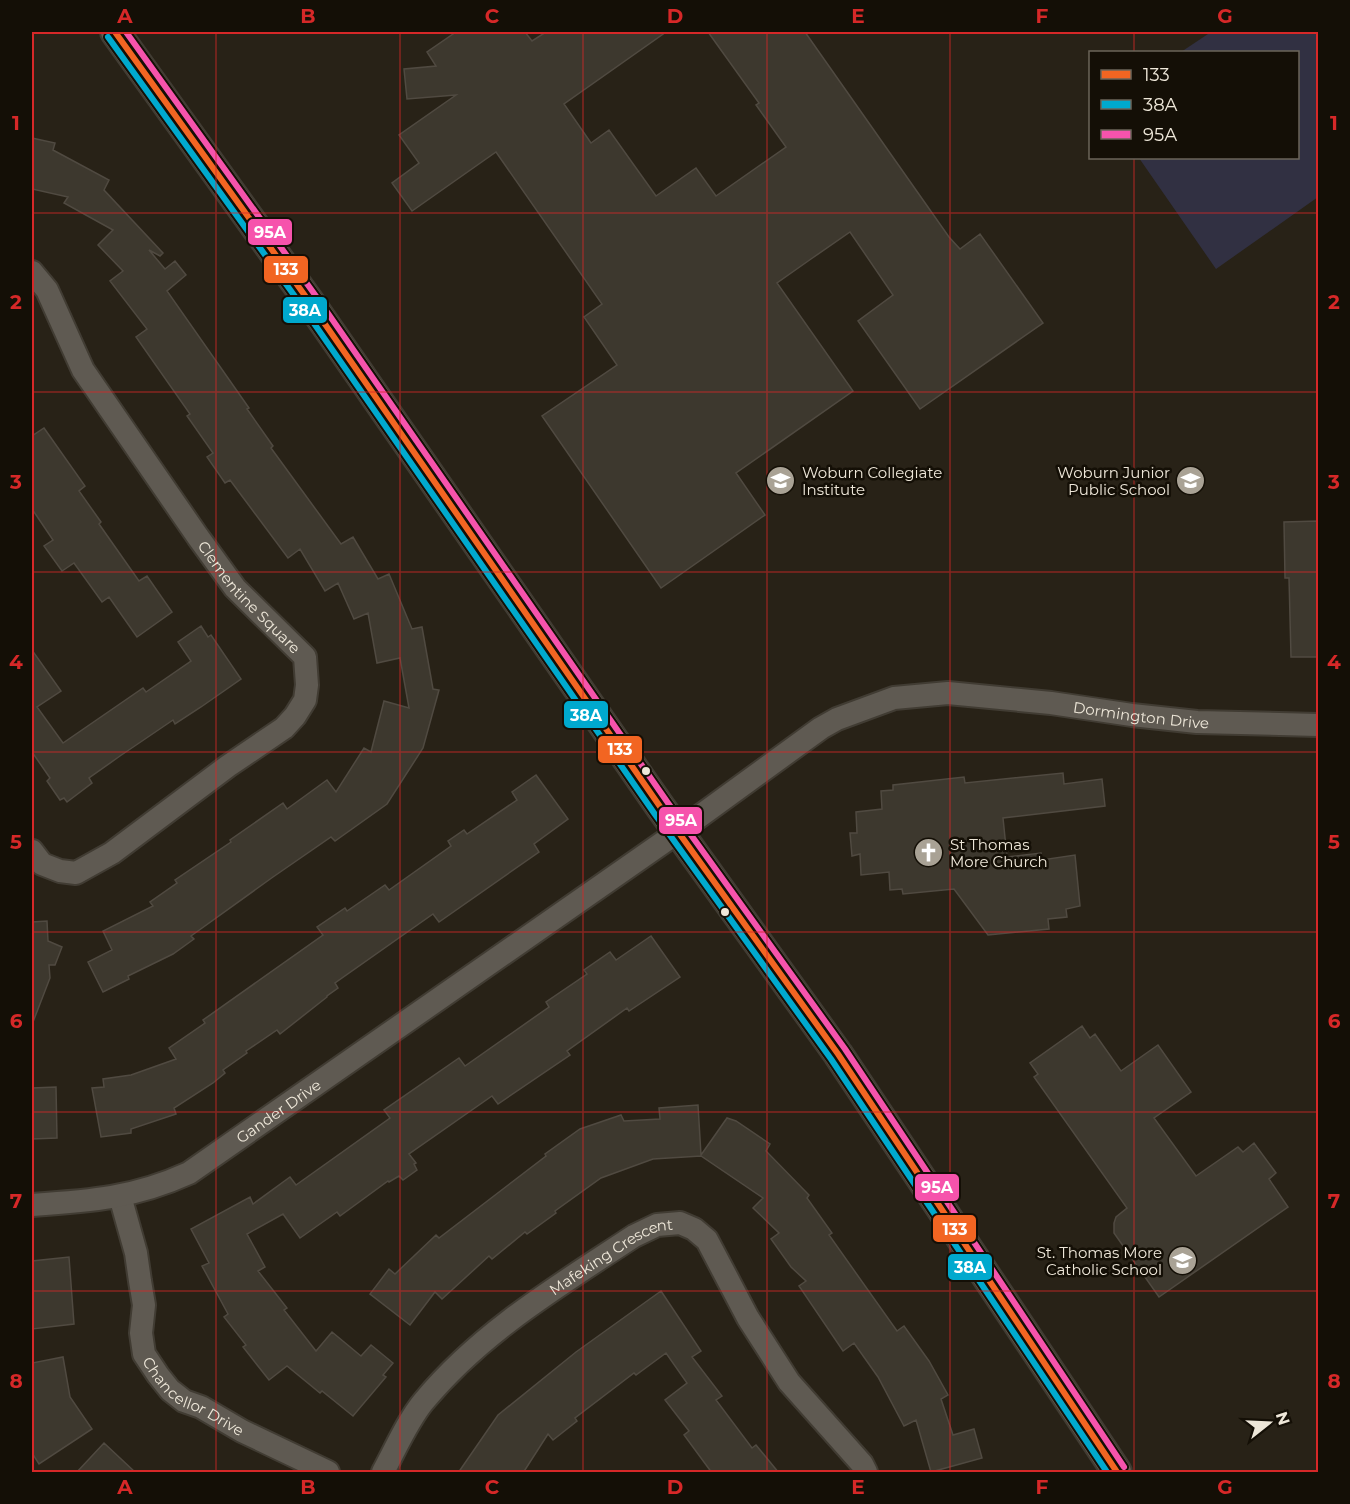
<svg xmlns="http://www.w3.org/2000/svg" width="1350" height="1504" font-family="Montserrat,sans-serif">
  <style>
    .green { fill: #313042 }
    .building { fill: #3d382e; stroke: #504a41; stroke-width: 1.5 }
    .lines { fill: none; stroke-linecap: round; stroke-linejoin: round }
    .minor-casing { stroke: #413c33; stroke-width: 26 }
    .major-casing { stroke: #413c33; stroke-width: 32 }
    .minor { stroke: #5f5a52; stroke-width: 22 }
    .major { stroke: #675f52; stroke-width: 28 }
    .bus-1-casing { stroke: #140f06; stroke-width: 10 }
    .bus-2-casing { stroke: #140f06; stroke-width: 10 }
    .bus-3-casing { stroke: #140f06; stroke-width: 10 }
    .bus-1 { stroke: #f26522; stroke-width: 6 }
    .bus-2 { stroke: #00a9ce; stroke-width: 6 }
    .bus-3 { stroke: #f653ac; stroke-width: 6 }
    .grid { fill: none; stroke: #d62828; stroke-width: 1.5; stroke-opacity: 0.55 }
    .bus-dot { fill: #eee7d9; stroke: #140f06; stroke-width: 2 }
    .labels { text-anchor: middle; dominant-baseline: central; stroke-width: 5; stroke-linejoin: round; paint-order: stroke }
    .poi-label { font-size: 15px; fill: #eee7d9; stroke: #140f06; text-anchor: start }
    .street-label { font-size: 15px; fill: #eee7d9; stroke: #140f06 }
    .line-badge { stroke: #140f06; stroke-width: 2 }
    .badge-label { font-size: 16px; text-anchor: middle; font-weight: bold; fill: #fff }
    .neatline { fill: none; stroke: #d62828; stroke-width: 2 }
    .grid-label { font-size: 20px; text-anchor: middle; font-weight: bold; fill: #d62828 }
  </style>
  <rect width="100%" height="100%" fill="#282217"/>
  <!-- green -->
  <path class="green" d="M1211 32H1318V197L1216 269 1139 158H1298V52H1181Z"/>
  <!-- building -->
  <path class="building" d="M456 32H525L532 41 546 32H666L564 104 591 143 609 130 656 196 696 168 716 196 786 147 756 105 759 103 708 32H805L949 237 960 249 980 234 1043 323 920 409 858 321 893 295 850 232 811 259 777 283 853 391 736 473 765 515 661 588 542 416 617 365 584 317 602 304 496 152 412 211 392 183 419 163 399 135 456 95 407 99 404 69 436 66 427 52Z
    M32 138 55 143 53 150 109 180 104 190 163 253 160 256 149 250 165 269 175 261 186 275 167 291 249 408 247 409 273 446 271 448 341 544 353 537 378 579 389 574 412 629 422 627 433 689 439 690 423 748 387 804 335 841 331 837 273 877 191 936 194 939 173 954 128 976 129 979 103 992 88 962 112 950 103 931 153 906 150 902 177 883 175 880 231 842 230 840 283 803 287 809 327 780 336 792 364 748 371 752 384 701 409 708 400 658 377 663 368 613 354 619 338 583 325 591 300 549 288 558 230 480 225 483 207 457 213 453 187 416 190 414 136 337 147 329 110 281 123 271 98 245 113 230 64 203 68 197 32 189Z
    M44 428 85 486 79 491 101 522 99 524 139 581 147 576 172 612 137 637 109 597 102 602 74 563 62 571 44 546 53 540 32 509V436Z
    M1318 521V657H1291L1289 578H1285L1284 522Z
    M201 626 208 637 211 635 241 679 201 707 175 724 173 720 120 756 89 778 92 783 67 802 64 798 60 800 47 781 50 778 32 752V650L61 691 37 707 63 743 143 688 146 692 191 661 178 642Z
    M1063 773 1064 784 1102 779 1105 806 1003 818 1007 857 1041 853 1042 860 1075 855 1080 906 1066 909 1067 917 1048 919 1049 929 988 935 954 889 903 894 902 889 890 890 889 872 861 875 860 854 852 856 850 833H857L856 812 882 809 881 791 893 790V785L964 777 965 783Z
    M536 775 568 819 534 844 539 852 439 922 433 914 335 983 338 988 327 996V997L280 1034 277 1030 246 1051 247 1053 223 1070 225 1073 213 1083 174 1108 176 1114 131 1129V1133L101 1137 92 1088 104 1087 103 1079 131 1075 176 1059 169 1048 205 1023 203 1020 323 935 317 927 345 908 347 911 385 885 389 890 451 846 448 841 464 830 467 834 517 800 512 792Z
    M47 921 48 941 62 947 55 965H49L50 978 33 1022 32 922Z
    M651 936 680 977 629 1011 627 1008 567 1051 570 1055 498 1104 492 1096 409 1154 416 1163 414 1164 417 1170 403 1180 399 1176 389 1182 388 1181 340 1216 337 1212 300 1238 283 1214 247 1234 265 1267 258 1271 287 1308 284 1310 316 1351 332 1332 361 1356 371 1345 393 1363 383 1375 386 1377 353 1416 322 1391 320 1393 287 1366 269 1380 243 1347 246 1345 224 1317 228 1314 202 1266 209 1263 191 1229 250 1197 253 1204 290 1177 296 1185 390 1118 384 1110 459 1058 465 1066 549 1007 546 1002 587 974 584 970 610 952 616 960Z
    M1082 1026 1090 1038 1095 1034 1121 1071 1158 1045 1191 1092 1154 1118 1196 1176 1238 1147 1243 1152 1254 1143 1276 1173 1269 1179 1288 1207 1159 1297 1114 1233V1223L1116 1217 1127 1208 1034 1077 1038 1074 1030 1063Z
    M56 1087 57 1138 32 1139V1088Z
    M698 1105 701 1155 727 1118 736 1121 770 1144 766 1151 809 1195 807 1198 832 1233 829 1235 897 1331 904 1326 929 1361 948 1395 941 1399 953 1435 974 1429 982 1458 931 1472 916 1420 904 1426 878 1377 854 1343 843 1351 799 1286 806 1281 791 1267 771 1239 779 1233 753 1208 763 1198 701 1156 653 1159 601 1178 555 1211 556 1213 527 1234 525 1232 492 1259 489 1256 442 1299 435 1292 410 1325 370 1294 389 1269 395 1274 436 1235 439 1238 546 1156 545 1154 580 1129 621 1115 624 1121 660 1119 659 1108Z
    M69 1257 74 1324 32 1329V1261Z
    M661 1291 701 1351 692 1357 722 1396 716 1400 752 1448 756 1445 779 1473H712L684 1435 689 1431 665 1400 687 1383 666 1353 636 1375 634 1373 575 1418 577 1421 553 1440 548 1434 523 1473H458L498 1415 576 1352Z
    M63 1357 70 1397 92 1429 39 1464 32 1453V1363Z
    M104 1443 136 1473H76Z"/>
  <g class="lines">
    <defs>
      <g id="minor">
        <path id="s1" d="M32 272 47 290 83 370 198 537 235 588 305 657 307 685 305 700 295 716 284 728 228 766 112 853 76 873 60 871 42 864 32 851"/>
        <path id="s2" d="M120 1196 136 1253 140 1281 144 1305 141 1333 144 1354 158 1375 170 1390 184 1401 201 1407 242 1431 328 1472"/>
        <path id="s3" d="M32 1205C91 1201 134 1198 189 1173L678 832 821 728 837 719 894 698 948 693 1051 703 1132 715 1197 722 1318 725"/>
        <path id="s4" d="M383 1472C395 1450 408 1420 424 1401 482 1331 560 1285 634 1236L657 1225 680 1223 694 1229 707 1240 748 1318 789 1382 862 1464 866 1472"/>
      </g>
      <path id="major" d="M115 32 311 304 661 808 838 1054 1117 1472"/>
    </defs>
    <!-- minor casing -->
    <use href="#minor" class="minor-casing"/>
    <!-- major casing -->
    <use href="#major" class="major-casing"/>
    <!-- minor -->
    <use href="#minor" class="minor"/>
    <!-- major -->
    <use href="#major" class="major"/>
    <defs>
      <path id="bus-1" d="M115 32 311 304 661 808 838 1054 1117 1472"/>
      <path id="bus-2" d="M108 37 304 309 654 813 831 1059 1107 1472"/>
      <path id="bus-3" d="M126 32 318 299 668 803 845 1049 1124 1467"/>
    </defs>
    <!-- bus-1 casing -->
    <use href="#bus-1" class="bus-1-casing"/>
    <!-- bus-2 casing -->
    <use href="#bus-2" class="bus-2-casing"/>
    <!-- bus-3 casing -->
    <use href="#bus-3" class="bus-3-casing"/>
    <!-- bus-1 -->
    <use href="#bus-1" class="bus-1"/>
    <!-- bus-2 -->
    <use href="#bus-2" class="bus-2"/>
    <!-- bus-3 -->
    <use href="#bus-3" class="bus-3"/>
  </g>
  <!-- grid -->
  <path class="grid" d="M216 32V1472M400 32V1472M583 32V1472M767 32V1472M950 32V1472M1134 32V52M1134 158V1472M32 213H1318M32 392H1318M32 572H1318M32 752H1318M32 932H1318M32 1112H1318M32 1291H1318"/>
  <!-- icons -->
  <defs>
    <symbol id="school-disc" viewBox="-11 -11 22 22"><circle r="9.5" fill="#a9a295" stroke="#140f06"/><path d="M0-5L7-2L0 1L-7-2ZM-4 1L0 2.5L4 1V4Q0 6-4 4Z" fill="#fff"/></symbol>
    <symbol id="church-disc" viewBox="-11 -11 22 22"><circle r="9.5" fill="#a9a295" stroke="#140f06"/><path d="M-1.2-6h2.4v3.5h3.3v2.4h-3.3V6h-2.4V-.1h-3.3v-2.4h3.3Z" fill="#fff"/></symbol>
  </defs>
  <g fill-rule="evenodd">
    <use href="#school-disc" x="764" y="464" width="33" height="33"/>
    <use href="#school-disc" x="1174" y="464" width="33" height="33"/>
    <use href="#church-disc" x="912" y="836" width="33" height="33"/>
    <use href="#school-disc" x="1166" y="1244" width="33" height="33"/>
  </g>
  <!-- markers -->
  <g class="bus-dot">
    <circle cx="646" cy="771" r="5"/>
    <circle cx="725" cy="912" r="5"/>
  </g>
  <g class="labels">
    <!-- poi labels -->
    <g class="poi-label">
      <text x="802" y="472">Woburn Collegiate<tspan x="802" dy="17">Institute</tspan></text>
      <text x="1170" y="472" text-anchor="end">Woburn Junior<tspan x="1170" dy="17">Public School</tspan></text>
      <text x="950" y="844">St Thomas<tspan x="950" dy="17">More Church</tspan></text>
      <text x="1162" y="1252" text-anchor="end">St. Thomas More<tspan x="1162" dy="17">Catholic School</tspan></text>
    </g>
    <!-- street labels -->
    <g class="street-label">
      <text stroke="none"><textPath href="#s1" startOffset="393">Clementine Square</textPath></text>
      <text stroke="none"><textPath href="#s3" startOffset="1262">Dormington Drive</textPath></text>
      <text stroke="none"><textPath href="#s3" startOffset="270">Gander Drive</textPath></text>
      <text stroke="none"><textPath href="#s4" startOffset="321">Mafeking Crescent</textPath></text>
      <text stroke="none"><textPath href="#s2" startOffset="228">Chancellor Drive</textPath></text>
    </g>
  </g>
  <g class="line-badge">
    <rect x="247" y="218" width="46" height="28" rx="6" fill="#f653ac"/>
    <rect x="263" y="255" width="46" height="29" rx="6" fill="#f26522"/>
    <rect x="282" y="296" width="46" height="28" rx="6" fill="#00a9ce"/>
    <rect x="563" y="700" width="46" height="29" rx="6" fill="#00a9ce"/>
    <rect x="597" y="735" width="46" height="29" rx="6" fill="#f26522"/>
    <rect x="658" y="806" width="45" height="29" rx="6" fill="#f653ac"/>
    <rect x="914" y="1173" width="46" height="29" rx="6" fill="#f653ac"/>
    <rect x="932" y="1214" width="45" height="29" rx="6" fill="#f26522"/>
    <rect x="947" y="1253" width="46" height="28" rx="6" fill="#00a9ce"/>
  </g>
  <g class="badge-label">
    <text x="270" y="238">95A</text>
    <text x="286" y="275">133</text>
    <text x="305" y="316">38A</text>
    <text x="586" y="721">38A</text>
    <text x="620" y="755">133</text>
    <text x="681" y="826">95A</text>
    <text x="937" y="1193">95A</text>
    <text x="955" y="1235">133</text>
    <text x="970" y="1273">38A</text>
  </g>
  <!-- border -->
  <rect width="1350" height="1504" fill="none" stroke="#140f06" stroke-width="66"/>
  <!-- legend -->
  <rect x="1089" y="51" width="210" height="108" fill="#140f06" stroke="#6b655a" stroke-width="1.5"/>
  <rect x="1101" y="70" width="30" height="9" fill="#f26522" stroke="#6b655a" stroke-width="1.5"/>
  <text x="1143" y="81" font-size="18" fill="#eee7d9">133</text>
  <rect x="1101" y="100" width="30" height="9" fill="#00a9ce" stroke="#6b655a" stroke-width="1.5"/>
  <text x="1143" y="111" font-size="18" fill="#eee7d9">38A</text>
  <rect x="1101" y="130" width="30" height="9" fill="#f653ac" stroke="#6b655a" stroke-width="1.5"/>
  <text x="1143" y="141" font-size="18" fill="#eee7d9">95A</text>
  <!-- north arrow -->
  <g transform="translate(1269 1423) rotate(72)" stroke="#140f06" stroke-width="4.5" paint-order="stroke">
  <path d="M0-4.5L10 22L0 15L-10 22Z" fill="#eee7d9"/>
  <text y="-9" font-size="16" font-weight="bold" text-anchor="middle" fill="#eee7d9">N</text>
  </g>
  <rect x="33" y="33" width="1284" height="1438" class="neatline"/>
  <g class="grid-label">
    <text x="125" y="23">A</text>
    <text x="308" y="23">B</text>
    <text x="492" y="23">C</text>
    <text x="675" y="23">D</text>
    <text x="858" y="23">E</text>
    <text x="1042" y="23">F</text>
    <text x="1225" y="23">G</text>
    <text x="16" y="130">1</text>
    <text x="1334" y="130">1</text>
    <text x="16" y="309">2</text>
    <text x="1334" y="309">2</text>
    <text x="16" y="489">3</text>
    <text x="1334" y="489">3</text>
    <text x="16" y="669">4</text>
    <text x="1334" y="669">4</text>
    <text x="16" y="849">5</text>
    <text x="1334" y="849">5</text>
    <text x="16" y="1028">6</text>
    <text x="1334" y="1028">6</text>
    <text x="16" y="1208">7</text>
    <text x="1334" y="1208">7</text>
    <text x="16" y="1388">8</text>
    <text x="1334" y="1388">8</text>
    <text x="125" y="1494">A</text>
    <text x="308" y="1494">B</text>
    <text x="492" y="1494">C</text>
    <text x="675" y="1494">D</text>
    <text x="858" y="1494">E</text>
    <text x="1042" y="1494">F</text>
    <text x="1225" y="1494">G</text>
  </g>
</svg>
